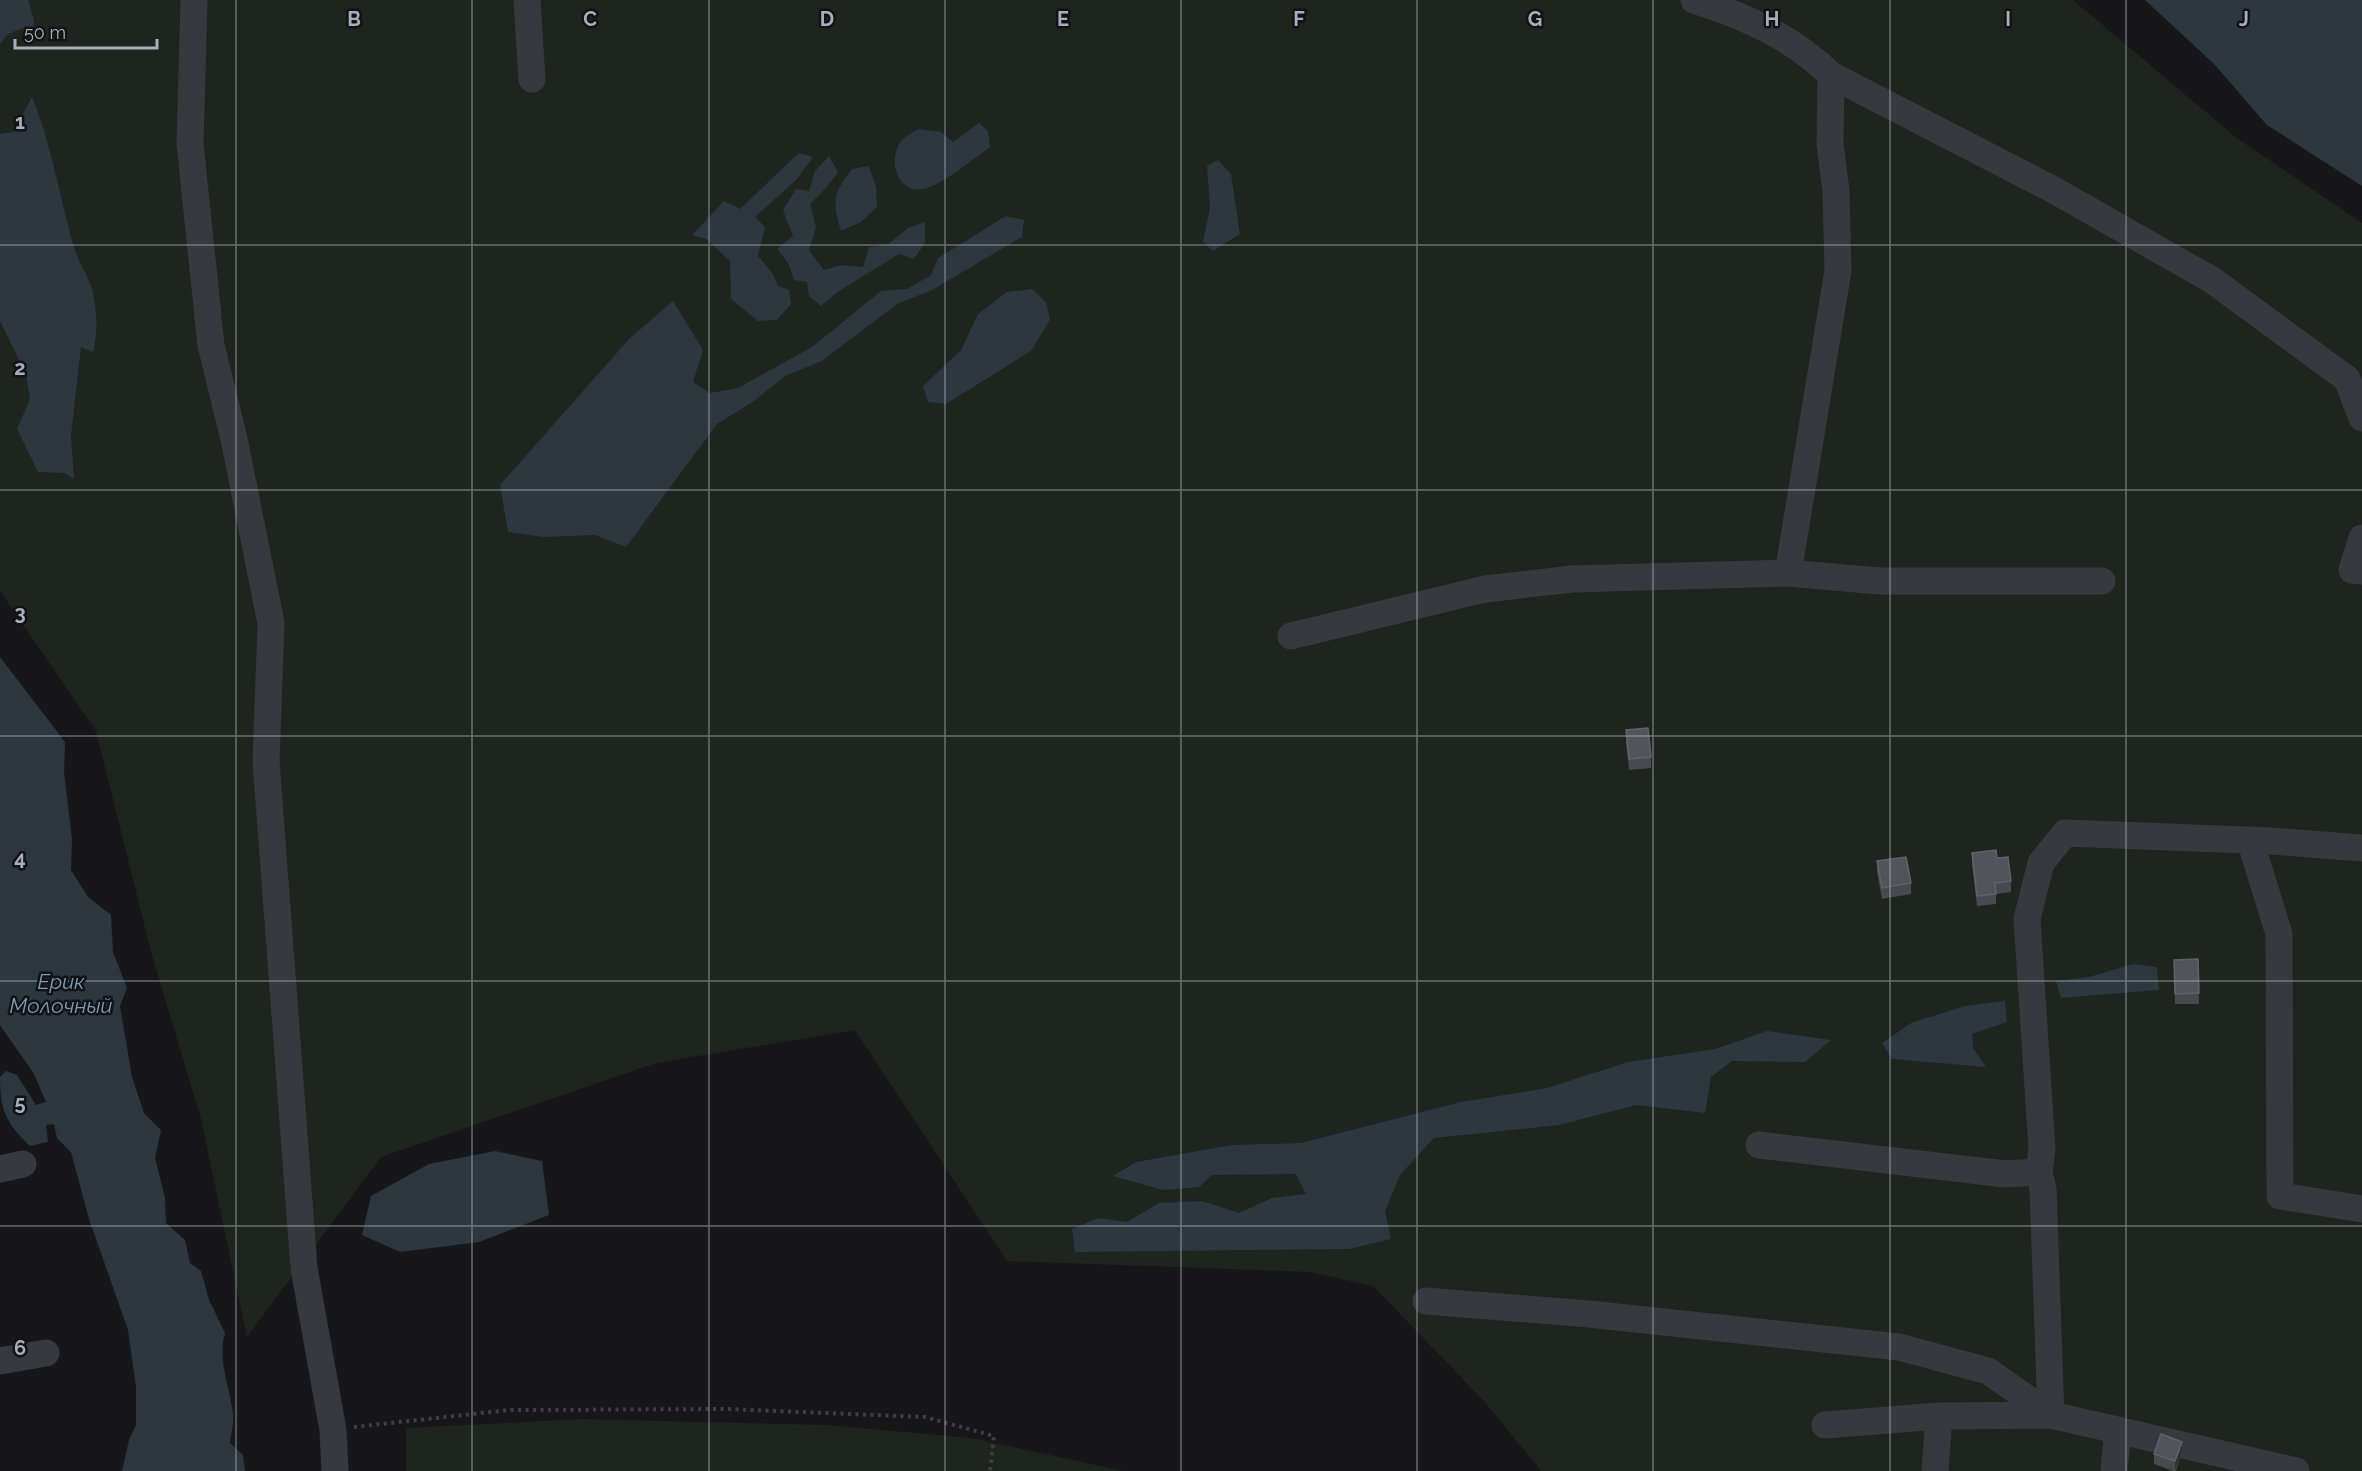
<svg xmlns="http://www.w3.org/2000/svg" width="2362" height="1471" font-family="Raleway,sans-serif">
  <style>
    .green { fill: #1d251e }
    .water { fill: #2c373f }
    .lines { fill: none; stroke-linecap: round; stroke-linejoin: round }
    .path { stroke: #3e4046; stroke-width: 4; stroke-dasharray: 3 4.5; stroke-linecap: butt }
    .minor { stroke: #38393f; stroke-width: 27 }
    .wall { fill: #484a4f }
    .shaded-wall { fill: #303135 }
    .building { fill: #53545b; stroke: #60626a; stroke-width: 1.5 }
    .grid { fill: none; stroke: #a8aebb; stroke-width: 1.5; stroke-opacity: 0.55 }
    .labels { text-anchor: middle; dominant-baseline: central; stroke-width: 5; stroke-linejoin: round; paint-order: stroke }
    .water-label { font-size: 21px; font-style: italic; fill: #7c9db9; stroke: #121215 }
    .grid-label { font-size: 20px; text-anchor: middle; font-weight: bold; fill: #a8aebb; stroke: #121215; stroke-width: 5; stroke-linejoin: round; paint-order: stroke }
  </style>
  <rect width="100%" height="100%" fill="#17171a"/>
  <!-- green -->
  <path class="green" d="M0 0H2073L2238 139 2362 223V1471H1541L1484 1401 1373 1286 1310 1272 1007 1261 855 1030 656 1063 381 1157 247 1337 201 1119 151 952 96 731 0 591Z
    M582 1419 827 1425 971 1438 1124 1471H406V1428Z"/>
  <!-- water -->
  <path class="water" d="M0 0H28L34 20 33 41 23 28 8 34 0 44Z
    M2145 0H2362V186L2267 125 2214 64Z
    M32 97C51 142 60 199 74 247 78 263 90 277 93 293 97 315 98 331 93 352L81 347 71 436 74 479 65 473 38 472 17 429 30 399 26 374 0 321V134L13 132Z
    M979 123 988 131 990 147C972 160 944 184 923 189 896 194 887 157 902 140 906 136 913 132 918 129L941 132 953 142Z
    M799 153 813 157 797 179 755 217 765 227 758 256 773 274 778 286 789 290 791 304 777 320 758 321 731 299 730 261 706 239 692 235 724 201 740 209Z
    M829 156 838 172 827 187 810 204 816 227 809 250 824 270 841 265 863 267 869 247 887 245 908 228 925 222V243L914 259 899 254 836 293 821 306 809 296 807 282 794 280 788 263 777 249 793 236 783 210 796 189 809 191 815 171Z
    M1218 160 1231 174 1240 234 1213 251 1203 242 1210 207 1207 166Z
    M869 166 876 187 877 207 861 222 841 231C832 202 833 193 852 169Z
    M1006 216 1024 220 1022 237 932 290 897 304 822 361 785 376 754 401 717 424 626 547 595 535 543 537 508 532 500 485 629 339 673 301 703 350 693 382 710 393 738 388 812 347 881 291 907 289 931 275 938 258Z
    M1032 289 1046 302 1050 320 1031 351 946 404 928 402 923 386 961 350 978 314 1007 292Z
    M0 657 65 742 64 772 72 839 71 870 88 897 111 915 113 952 127 988 120 1006 132 1077 144 1113 161 1130 155 1158 165 1198 166 1223 185 1240 190 1263 201 1271 209 1300 225 1333C217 1362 230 1385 233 1414 234 1423 231 1434 230 1443L243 1455 245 1471H122L129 1440 136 1425V1387L128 1330 89 1219 71 1152 57 1138 54 1124 46 1125 48 1142 30 1146C6 1123 0 1110 0 1077L6 1071 17 1075 36 1105 46 1102 34 1074 0 1025Z
    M2133 964 2157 967 2159 990 2061 998 2056 981 2089 977Z
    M2005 1001 2007 1022 1972 1034 1973 1048 1986 1067 1892 1059 1882 1043 1911 1023 1965 1006Z
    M1767 1031 1831 1040 1805 1062 1732 1061 1711 1077 1705 1113 1636 1105 1559 1125 1434 1138 1400 1175 1385 1211 1391 1239 1349 1249 1075 1252 1072 1229 1098 1218 1127 1222 1159 1203 1202 1201 1239 1213 1272 1198 1306 1194 1296 1174 1212 1175 1199 1187 1163 1190 1113 1176 1136 1162 1232 1145 1301 1143 1461 1102 1547 1088 1628 1062 1715 1049Z
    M495 1151 542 1161 549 1215 479 1242 400 1252 362 1235 371 1196 429 1164Z"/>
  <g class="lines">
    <!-- path -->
    <path class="path" d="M354 1427 509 1410 727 1409 925 1417 994 1436 990 1471"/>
    <!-- minor -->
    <path class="minor" d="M194 0 190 144 211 345 234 439 271 623 266 761 304 1268 333 1430 335 1471
      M527 0 532 79
      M1694 0C1745 16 1792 37 1831 75L2052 189 2212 280 2347 379 2362 418
      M2362 538 2352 570 2362 571
      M1788 573 1838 271 1836 191 1830 144 1831 75
      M1291 636 1485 589 1572 579 1788 573 1879 581H2102
      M2250 840 2279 934 2280 1196 2362 1209
      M1759 1145 2005 1174 2039 1172 2042 1149 2027 919 2041 863 2065 833 2271 841 2362 848
      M0 1169 23 1164
      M2039 1172 2043 1189 2051 1415
      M1426 1301 1589 1314 1899 1347 1988 1371 2051 1415
      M0 1361 46 1353
      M1825 1425 1939 1416 2051 1415 2296 1471
      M1935 1471 1939 1416
      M2114 1471 2118 1430"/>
  </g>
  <!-- wall -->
  <path class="wall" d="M1626 730 1651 757V768L1629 770 1626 741Z
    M1972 853 1997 858 2011 881V892L1996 894V904L1977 906 1972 864Z
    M1877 861 1911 883V894L1882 899 1877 872Z
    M2198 959 2199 1004H2175L2174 960Z
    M2182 1452 2176 1471H2173L2154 1464V1454Z"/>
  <!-- shaded-wall -->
  <path class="shaded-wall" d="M2182 1442V1452L2175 1471V1461Z"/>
  <!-- building -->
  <path class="building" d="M1648 728 1651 757 1629 759 1626 730Z
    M1996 850 1997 858 2008 857 2011 881 1995 883 1996 894 1977 896 1972 853Z
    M1906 857 1911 883 1882 888 1877 861Z
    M2198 959 2199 993 2175 994 2174 960Z
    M2161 1434 2182 1442 2175 1461 2154 1454Z"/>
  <!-- grid -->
  <path class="grid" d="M236 0V1471M472 0V1471M709 0V1471M945 0V1471M1181 0V1471M1417 0V1471M1653 0V1471M1890 0V1471M2126 0V1471M0 245H2362M0 490H2362M0 736H2362M0 981H2362M0 1226H2362"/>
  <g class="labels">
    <!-- water labels -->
    <g class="water-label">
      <text x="61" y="981">Ерик<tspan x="61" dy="24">Молочный</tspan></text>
    </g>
  </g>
  <g class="grid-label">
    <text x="354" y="26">B</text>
    <text x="590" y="26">C</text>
    <text x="827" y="26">D</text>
    <text x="1063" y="26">E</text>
    <text x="1299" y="26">F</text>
    <text x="1535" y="26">G</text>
    <text x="1772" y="26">H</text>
    <text x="2008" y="26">I</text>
    <text x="2244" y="26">J</text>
    <text x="20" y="129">1</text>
    <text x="20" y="375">2</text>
    <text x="20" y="620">3</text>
    <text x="20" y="865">4</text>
    <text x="20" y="1110">5</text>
    <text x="20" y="1355">6</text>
  </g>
  <!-- scale -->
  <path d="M15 39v9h142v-9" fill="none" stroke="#a8aebb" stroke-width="3"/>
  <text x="24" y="39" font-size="18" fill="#a8aebb" stroke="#121215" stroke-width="4.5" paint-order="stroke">50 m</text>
</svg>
